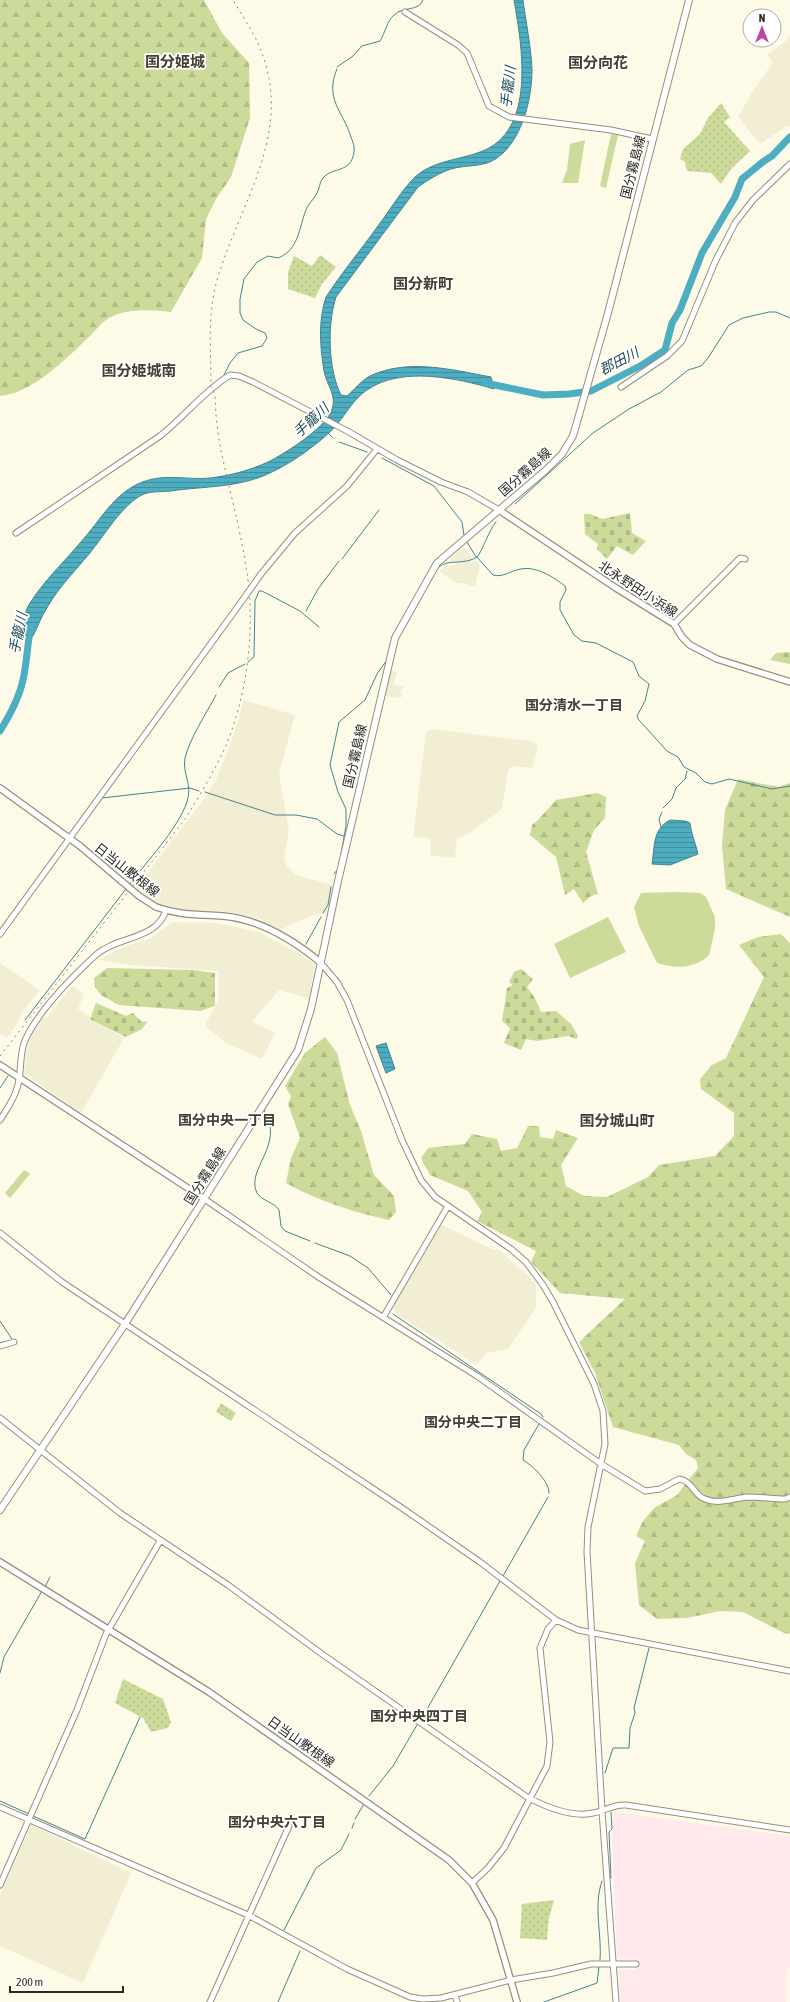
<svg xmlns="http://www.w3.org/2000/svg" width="790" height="2002" font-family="'Asap Condensed','Noto Sans JP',sans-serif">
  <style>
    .built { fill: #f2eed4 }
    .industrial { fill: #ffe9ed }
    .grass { fill: #ccda9a }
    .forest { fill: url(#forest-firs) }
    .cemetery { fill: url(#cemetery-stones) }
    .park { fill: url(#park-dots) }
    .water { fill: url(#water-rules); stroke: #428691 }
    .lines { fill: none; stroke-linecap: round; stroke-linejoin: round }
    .stream { stroke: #428691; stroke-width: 1 }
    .river { stroke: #4daec1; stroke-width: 7 }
    .tertiary-casing { stroke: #93907f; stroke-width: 7 }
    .secondary-casing { stroke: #93907f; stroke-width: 8 }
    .primary-casing { stroke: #93907f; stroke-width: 8 }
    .tertiary { stroke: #fff; stroke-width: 5 }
    .secondary { stroke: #fff; stroke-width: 5.5 }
    .primary { stroke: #fff; stroke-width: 6 }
    .rail { stroke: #89877b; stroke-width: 1; stroke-dasharray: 2 4; stroke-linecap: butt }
    .tertiary-bridge-casing { stroke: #93907f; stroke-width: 7; stroke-linecap: butt }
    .secondary-bridge-casing { stroke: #93907f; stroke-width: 8; stroke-linecap: butt }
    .tertiary-bridge { stroke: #fff; stroke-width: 5 }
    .secondary-bridge { stroke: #fff; stroke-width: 5.5 }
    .labels { text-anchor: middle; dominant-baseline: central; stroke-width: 3.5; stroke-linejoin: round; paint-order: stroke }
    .street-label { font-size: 13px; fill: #292821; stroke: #fff }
    .water-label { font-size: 14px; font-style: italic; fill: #214c55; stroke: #fff }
    .neighbourhood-label { font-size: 14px; font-weight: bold; fill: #434031; stroke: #fff }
    .quarter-label { font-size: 15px; font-weight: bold; fill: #434031; stroke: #fff }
  </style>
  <defs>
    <pattern id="forest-firs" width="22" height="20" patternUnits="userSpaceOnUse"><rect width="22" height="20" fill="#ccda9a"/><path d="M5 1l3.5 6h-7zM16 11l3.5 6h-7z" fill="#afbb84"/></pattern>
    <pattern id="cemetery-stones" width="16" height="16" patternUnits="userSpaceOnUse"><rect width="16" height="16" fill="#ccda9a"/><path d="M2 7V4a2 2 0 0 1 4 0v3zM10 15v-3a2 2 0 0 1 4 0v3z" fill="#afbb84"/></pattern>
    <pattern id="park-dots" width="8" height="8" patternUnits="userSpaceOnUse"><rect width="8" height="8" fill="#ccda9a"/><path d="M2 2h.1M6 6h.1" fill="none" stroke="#afbb84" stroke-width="1.8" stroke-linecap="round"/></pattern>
    <pattern id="water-rules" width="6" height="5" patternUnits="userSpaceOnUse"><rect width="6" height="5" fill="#4daec1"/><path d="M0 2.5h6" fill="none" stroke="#408e9c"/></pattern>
  </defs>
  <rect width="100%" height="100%" fill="#fefae8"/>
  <!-- built -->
  <path class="built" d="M790 35V127L787 126 760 144 738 117 751 94 773 62 767 55 787 40Z
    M463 547 473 558 470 559 471 563 477 561 480 565 475 587 463 583H457L439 571 446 566 456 565V562H448Z
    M390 669 397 672 394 685 404 687 400 693H402L401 698 384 696Z
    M244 700 295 715 279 773 289 831 284 857 286 865 296 875 329 884 332 887 326 913 310 916 280 930 260 919 240 914 223 911 177 910 157 904 135 889 207 795 216 780 232 740Z
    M432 729 529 741 535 743 538 746 532 768 513 766 508 770 502 809 470 833 457 839 455 858 430 855 431 838 413 837 426 732Z
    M173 922 217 923 258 932 300 954 315 965 309 999 279 990 252 1022 275 1033 262 1059 226 1043 206 1027V1023L218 1001 219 971 131 965 98 960 126 946 150 939Z
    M0 963 40 990 21 1014 19 1021 7 1038 0 1034Z
    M72 986 84 994 78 1009 124 1038 81 1113 24 1073 26 1053 32 1035 42 1018 47 1017Z
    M440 1224 494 1250 498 1249 536 1283V1308L508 1349 486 1353 477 1365 395 1313 393 1304Z
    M31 1825 131 1873 83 1983 0 1946V1895Z"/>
  <!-- industrial -->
  <path class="industrial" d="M615 1812 790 1836V1968H787L786 2002H621L618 1970H636V1960L619 1959 617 1957 612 1839 613 1817Z"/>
  <!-- grass -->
  <path class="grass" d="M611 134 618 135 606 188 600 186Z
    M585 140 578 183H562L567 170 570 144Z
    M674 892 700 893 706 897 715 917V929L709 955C694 969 676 969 657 963L639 926 634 907 641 893Z
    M608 917 626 952 570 978 554 944Z
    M24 1170 30 1174 10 1198 5 1193Z"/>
  <!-- forest -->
  <path class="forest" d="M0 0H204L222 33 249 63 250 118 231 177 216 199 206 219 202 258 171 312C152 310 129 308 111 317 103 320 96 330 90 336 67 358 33 393 0 396Z
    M790 652V664L770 660 776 653Z
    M738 779 778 787 790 783V917L726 889 722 846 725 810Z
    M597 793 606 797 605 818 594 830 586 852 598 894 591 896 583 903 574 889 565 895 556 857 530 835 532 825 538 820 556 800Z
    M781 934 790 943V1634L784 1633 743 1612 720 1611 687 1618 657 1619 639 1605 635 1563 645 1541 636 1536 643 1521 654 1508 677 1495 698 1468 696 1460 686 1454 679 1445 613 1427 595 1373 579 1342 625 1299 560 1293 531 1262 536 1251 477 1221 482 1212 468 1191 430 1175 421 1158 428 1148 465 1144 472 1134 497 1139 501 1151 517 1148 528 1126H539L540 1137 553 1139 556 1130 578 1138 561 1165 566 1186 584 1196 607 1197 648 1177 659 1165 715 1156 734 1136V1113L701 1089 700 1079 712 1065 726 1058 764 977 739 945 758 937Z
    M107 968 194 970 215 973V1006L200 1011 119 1005 101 995 95 987 94 978Z
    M325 1037 337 1053 350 1105 361 1131 374 1175 394 1196 396 1212 389 1220C353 1212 318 1201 286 1183L291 1158 300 1138 288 1104 291 1096 285 1086 305 1053Z"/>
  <!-- cemetery -->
  <path class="cemetery" d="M630 513 632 533 646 541 633 555 617 546 607 559 597 549 598 544 585 534 584 514H590L602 519Z
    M521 969 533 979 527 987 535 998 541 1012 556 1011 571 1024 578 1036 577 1039 568 1036 537 1041 526 1039 521 1050 504 1043 510 1028 502 1021 507 988 513 985 509 982 514 972Z
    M96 1003 126 1016 133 1013 142 1022 148 1021 142 1029 126 1037 90 1019Z"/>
  <!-- park -->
  <path class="park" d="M721 103 730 117 724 122 750 151 731 169 721 184 711 173 687 171 685 162 680 159 683 149 700 134 708 118Z
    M320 255 336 267 322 284 315 298 288 289V272L294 256 312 266Z
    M221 1403 236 1413 231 1421 216 1412Z
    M123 1679 163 1699 171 1722 168 1728 151 1732 143 1718 115 1703Z
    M554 1900 549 1918 547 1940 520 1938 522 1904Z"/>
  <!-- water -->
  <path class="water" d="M514 0H523C526 23 531 46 532 70 532 100 521 146 492 161 480 167 464 165 451 169 439 173 428 180 418 187L336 297C327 325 328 369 341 395L347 396C354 390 362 380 370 376 408 358 453 370 491 377L494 389C457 378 401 366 367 390 353 399 345 416 334 428 317 445 293 462 272 472 240 488 205 486 171 491 163 492 152 491 144 494 123 503 104 536 89 554 75 571 59 587 48 606 42 615 38 626 33 636L20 635C23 625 24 612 30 603 44 581 63 563 80 543 102 519 117 486 153 479 171 475 191 480 210 478 229 476 251 470 268 462 286 453 323 429 331 412 338 396 327 386 324 371 320 347 318 321 326 297 342 272 361 250 378 226 390 210 401 191 415 177 432 161 459 160 480 152 537 132 522 46 514 0Z
    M670 820 685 821 690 823C691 834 696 844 698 854L670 865 652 864C655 846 652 830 670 820Z
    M386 1043 395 1069 386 1073 376 1046Z"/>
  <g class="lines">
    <!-- stream -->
    <path class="stream" d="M337 67 353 56 362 46 380 41C385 33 387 21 394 15 403 6 419 12 423 0
      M224 375 230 363 238 353 262 346 267 338 265 333 256 329 243 320 240 313V299L244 279 257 262 268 256 278 258C299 250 299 227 306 210 308 204 313 200 316 195 320 189 319 182 323 178 333 166 351 174 354 152 355 147 353 142 351 137 343 111 324 99 337 69
      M328 433 332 437
      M339 442 367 452
      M382 458 434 486 462 522 464 535
      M515 504 593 433 629 409 661 392 688 370 701 366 708 358 729 325 743 318 769 312H776L790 318
      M467 542 475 555 493 575C504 578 511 570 521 569 537 566 553 577 565 586L566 590 560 602V610L574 635 582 641 596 643 633 662 639 676 649 684 645 701 637 716 638 719 667 751 678 757 684 767 696 773 705 782 712 784 729 779 772 789 790 786
      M342 559 379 510
      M417 604C422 596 432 573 439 567 447 559 466 565 477 557 482 552 489 530 496 522
      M306 611 318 589 339 561
      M397 641 408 621
      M248 662 254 657 255 601 259 591H262L300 611 319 627
      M219 687 228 673 245 664
      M205 792 275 815H296L317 819 337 834 344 836
      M102 798 190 788 199 791
      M663 808 672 799 676 788 685 779 687 771
      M661 827 659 819 662 812
      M339 865 346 826V809L338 792 330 765 339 722 365 700 377 674 387 660
      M334 874 338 869
      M129 885C147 861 177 830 187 802 193 783 182 775 185 758 189 740 207 712 216 695
      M323 913 328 905 331 887
      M306 944 321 917
      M25 1020 126 889
      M0 1088 8 1076
      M264 1110C286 1145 245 1169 257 1193 262 1201 274 1202 279 1210L281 1226 285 1231 310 1241
      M315 1243 350 1256 368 1268 391 1295
      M393 1314 541 1414 543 1417
      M0 1321 12 1339
      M539 1424 524 1450 523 1460C533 1466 549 1481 549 1493
      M503 1576 548 1497
      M45 1587 50 1577
      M0 1673 4 1657 42 1591
      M422 1718 500 1581
      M605 1773 613 1748H629L630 1728 635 1713 634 1708 649 1648
      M369 1796 393 1766 417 1725
      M0 1801 29 1814
      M33 1816 85 1839 140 1717
      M355 1819 364 1804
      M352 1828 354 1823
      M609 1878H611L609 1832 612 1829 611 1812
      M284 1930 316 1868 341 1850 349 1834
      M600 1960C602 1933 593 1907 602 1881
      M278 2002 300 1951
      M544 2002 597 1983 599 1967"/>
    <!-- river -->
    <path class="river" d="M485 383 543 395 569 394 591 391 642 365 665 350 672 323 680 310 702 253 735 197 742 179 764 161 772 156 790 137
      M0 731C10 715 19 699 23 680 27 663 27 645 31 627"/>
    <defs>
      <path id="tertiary" d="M405 12 458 45 467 53 489 106 509 117 611 130 652 139
        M621 387 667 356 682 341 715 262 735 223 753 200 790 164
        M16 533 160 436C184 417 204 391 230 375L239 376 253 382 349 432 397 460 441 482 468 492 499 510
        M261 574 295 533 347 486 377 449
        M674 624 740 558 745 559
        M0 934 239 605
        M320 962 337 982 347 1000 402 1140 421 1180 435 1197 511 1249 526 1262 543 1285 553 1302 594 1384 603 1411 605 1444 588 1527 587 1552 602 1811 616 2002
        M0 1120C6 1110 14 1100 17 1088 22 1074 19 1058 24 1043 36 1013 73 976 97 954 118 936 157 940 166 910
        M203 1198 320 1278 477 1376 601 1464 645 1491 660 1489 679 1479C693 1481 693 1495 705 1499 719 1505 734 1498 748 1497 761 1497 773 1499 785 1499L790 1497
        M0 1233 62 1282 402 1508 480 1562 556 1620 578 1630 790 1671
        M384 1316 448 1206
        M0 1346 14 1342
        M0 1418 120 1513 228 1585 322 1654 527 1797C546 1807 571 1818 593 1813 605 1811 613 1804 626 1805L790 1830
        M0 1807 248 1915 347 1969 410 1997 423 1999 441 1998 511 1980 553 1973 591 1964H636
        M472 1883 488 1868 504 1848 547 1766 550 1742 540 1648 548 1629 556 1620
        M0 1885 77 1710 106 1634 160 1541
        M455 1995 457 2002
        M210 2002C236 1943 263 1885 289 1826"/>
      <path id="secondary" d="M499 510 616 588 674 624 682 637 690 645 717 659 790 682
        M0 788 80 846
        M156 907C182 916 197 914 223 916 259 919 293 940 320 962
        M0 1065 203 1198
        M0 1562 209 1692 449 1860 472 1883 493 1920 517 2002"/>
      <path id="primary" d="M0 1510 125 1324 298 1050 311 1009 338 881 395 638 437 563 546 470 562 454 573 436 608 313 689 0"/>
    </defs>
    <!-- tertiary casing -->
    <use href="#tertiary" class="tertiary-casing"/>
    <!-- secondary casing -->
    <use href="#secondary" class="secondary-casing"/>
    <!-- primary casing -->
    <use href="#primary" class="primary-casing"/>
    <!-- tertiary -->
    <use href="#tertiary" class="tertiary"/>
    <!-- secondary -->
    <use href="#secondary" class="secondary"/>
    <!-- primary -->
    <use href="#primary" class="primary"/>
    <!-- rail -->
    <path class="rail" d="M0 1056 186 818C200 794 216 769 227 743 248 690 255 629 247 573 241 532 230 492 221 451 219 440 217 427 216 415 215 405 217 395 211 386 211 350 207 312 218 277 243 195 299 126 255 37 248 24 240 12 233 0"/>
    <defs>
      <path id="tertiary-bridge" d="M239 605 261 574"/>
      <path id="secondary-bridge" d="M80 846 139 896 156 907"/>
    </defs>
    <!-- tertiary-bridge casing -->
    <use href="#tertiary-bridge" class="tertiary-bridge-casing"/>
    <!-- secondary-bridge casing -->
    <use href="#secondary-bridge" class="secondary-bridge-casing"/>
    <!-- tertiary-bridge -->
    <use href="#tertiary-bridge" class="tertiary-bridge"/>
    <!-- secondary-bridge -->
    <use href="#secondary-bridge" class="secondary-bridge"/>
  </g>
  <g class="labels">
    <!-- street labels -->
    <g class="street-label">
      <text transform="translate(633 167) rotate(-76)">国分霧島線</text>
      <text transform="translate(525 472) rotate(-42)">国分霧島線</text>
      <text transform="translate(638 589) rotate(33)">北永野田小浜線</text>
      <text transform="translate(355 756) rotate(-77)">国分霧島線</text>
      <text transform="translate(127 870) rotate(38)">日当山敷根線</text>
      <text transform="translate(205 1176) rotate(-58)">国分霧島線</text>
      <text transform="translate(301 1742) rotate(35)">日当山敷根線</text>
    </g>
    <!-- water labels -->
    <g class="water-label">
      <text transform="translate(508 87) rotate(-83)">手籠川</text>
      <text transform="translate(619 361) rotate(-28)">郡田川</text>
      <text transform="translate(311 420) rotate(-43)">手籠川</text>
      <text transform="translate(18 633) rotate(-78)">手籠川</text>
    </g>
    <!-- neighbourhood labels -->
    <g class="neighbourhood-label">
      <text x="574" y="705">国分清水一丁目</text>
      <text x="227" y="1120">国分中央一丁目</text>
      <text x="473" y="1422">国分中央二丁目</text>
      <text x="419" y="1716">国分中央四丁目</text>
      <text x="277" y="1822">国分中央六丁目</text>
    </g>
    <!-- quarter labels -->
    <g class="quarter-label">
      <text x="175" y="61">国分姫城</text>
      <text x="598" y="62">国分向花</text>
      <text x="423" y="283">国分新町</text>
      <text x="139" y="370">国分姫城南</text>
      <text x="617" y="1120">国分城山町</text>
    </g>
  </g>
  <!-- north arrow -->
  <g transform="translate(762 28)"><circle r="19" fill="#ffffff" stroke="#a9a9a6"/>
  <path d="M0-3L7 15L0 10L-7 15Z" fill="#b648a7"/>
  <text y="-6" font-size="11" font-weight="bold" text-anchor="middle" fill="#292821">N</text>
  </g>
  <!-- scale -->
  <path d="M10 1986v6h113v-6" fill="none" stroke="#292821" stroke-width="2"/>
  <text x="16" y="1986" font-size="12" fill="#292821" stroke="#ffffff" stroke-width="3" paint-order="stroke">200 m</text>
</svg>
